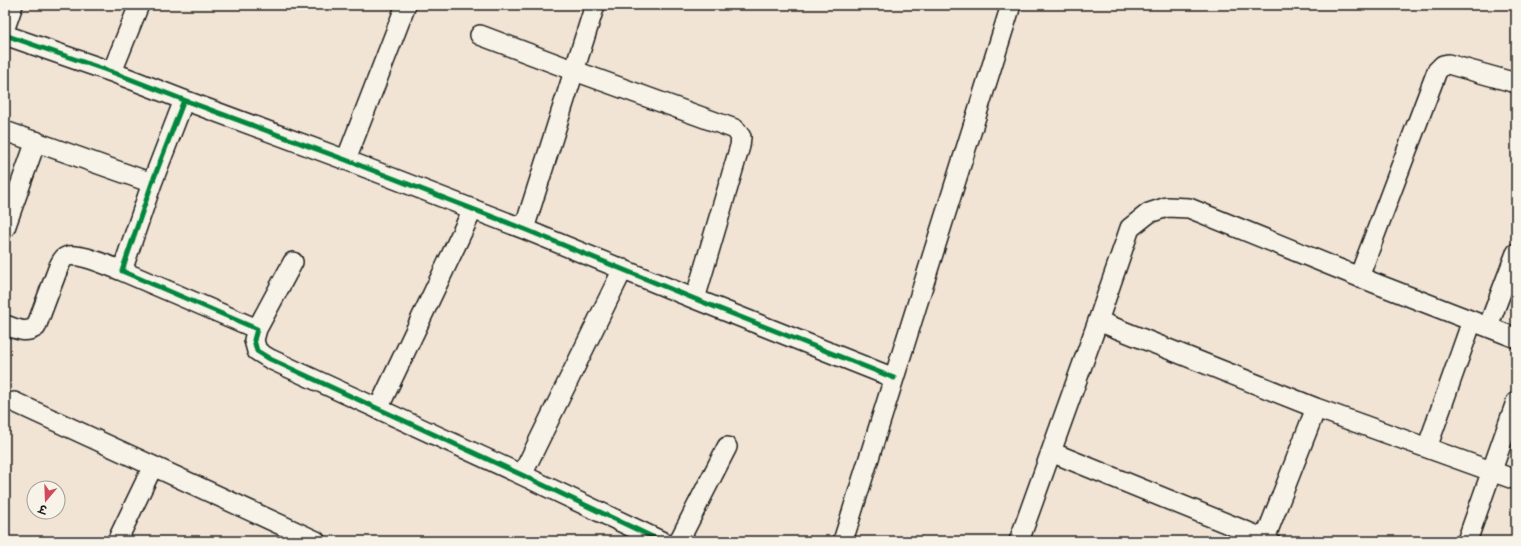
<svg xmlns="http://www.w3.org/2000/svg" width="1521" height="546" font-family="Pangolin,'Playpen Sans Deva',sans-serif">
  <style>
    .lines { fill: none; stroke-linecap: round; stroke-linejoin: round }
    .minor-casing { stroke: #1c1c1c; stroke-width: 22 }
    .minor { stroke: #f7f3e8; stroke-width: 19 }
    .cycleway-casing { stroke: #f7f3e8; stroke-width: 8 }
    .cycleway { stroke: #00873e; stroke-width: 5 }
  </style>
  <rect width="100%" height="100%" fill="#f1e4d5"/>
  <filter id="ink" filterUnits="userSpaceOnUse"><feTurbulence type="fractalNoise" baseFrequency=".025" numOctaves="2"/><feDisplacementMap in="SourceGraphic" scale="8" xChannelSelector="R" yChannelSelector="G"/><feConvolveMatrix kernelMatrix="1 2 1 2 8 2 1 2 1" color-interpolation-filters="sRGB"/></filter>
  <g filter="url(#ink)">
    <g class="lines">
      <defs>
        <path id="minor" d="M5 28 13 5
          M5 35 112 72 184 100 346 160 524 229 695 299 894 378
          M480 35 575 71 735 129 741 137 740 146 695 299
          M112 72 139 5
          M184 100 152 183 122 271 257 329 254 340 257 351 270 359 522 475 661 541
          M5 131 152 183
          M346 160 406 5
          M5 228 36 141
          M524 229 595 5
          M1359 277 1437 71 1443 65 1448 64 1516 83
          M1098 321 1316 408 1516 480
          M5 325C17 329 25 334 36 327L59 266C60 264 62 260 64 258 73 249 111 267 122 271
          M1488 327 1516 253
          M257 329 293 262
          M14 402 316 541
          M378 409 473 209
          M1427 448 1472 321
          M1051 452 1270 541
          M522 475 623 269
          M117 541 153 466
          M679 541 727 447
          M843 541 1011 5
          M1019 541 1098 321 1130 228 1149 213 1167 207 1189 208 1359 277 1516 338
          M1264 541 1316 408
          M1467 541 1516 402"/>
      </defs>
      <!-- minor casing -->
      <use href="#minor" class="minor-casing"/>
      <!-- minor -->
      <use href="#minor" class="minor"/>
      <defs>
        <path id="cycleway" d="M5 35 112 72 184 100 346 160 524 229 695 299 894 378
          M184 100 152 183 122 271 257 329 254 340 257 351 270 359 522 475 661 541"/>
      </defs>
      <!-- cycleway casing -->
      <use href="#cycleway" class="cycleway-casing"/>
      <!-- cycleway -->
      <use href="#cycleway" class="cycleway"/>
    </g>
  </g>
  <!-- margin -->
  <rect width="1521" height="546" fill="none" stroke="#f7f3e8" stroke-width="20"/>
  <rect x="10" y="10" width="1501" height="526" fill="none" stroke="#1c1c1c" stroke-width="1.5" filter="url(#ink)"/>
  <!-- north arrow -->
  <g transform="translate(46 500) rotate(199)"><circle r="19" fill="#f7f3e8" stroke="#9f9d96"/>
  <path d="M0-3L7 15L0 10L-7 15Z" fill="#d1495b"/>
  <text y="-6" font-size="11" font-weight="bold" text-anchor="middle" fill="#1c1c1c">उ</text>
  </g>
</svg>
